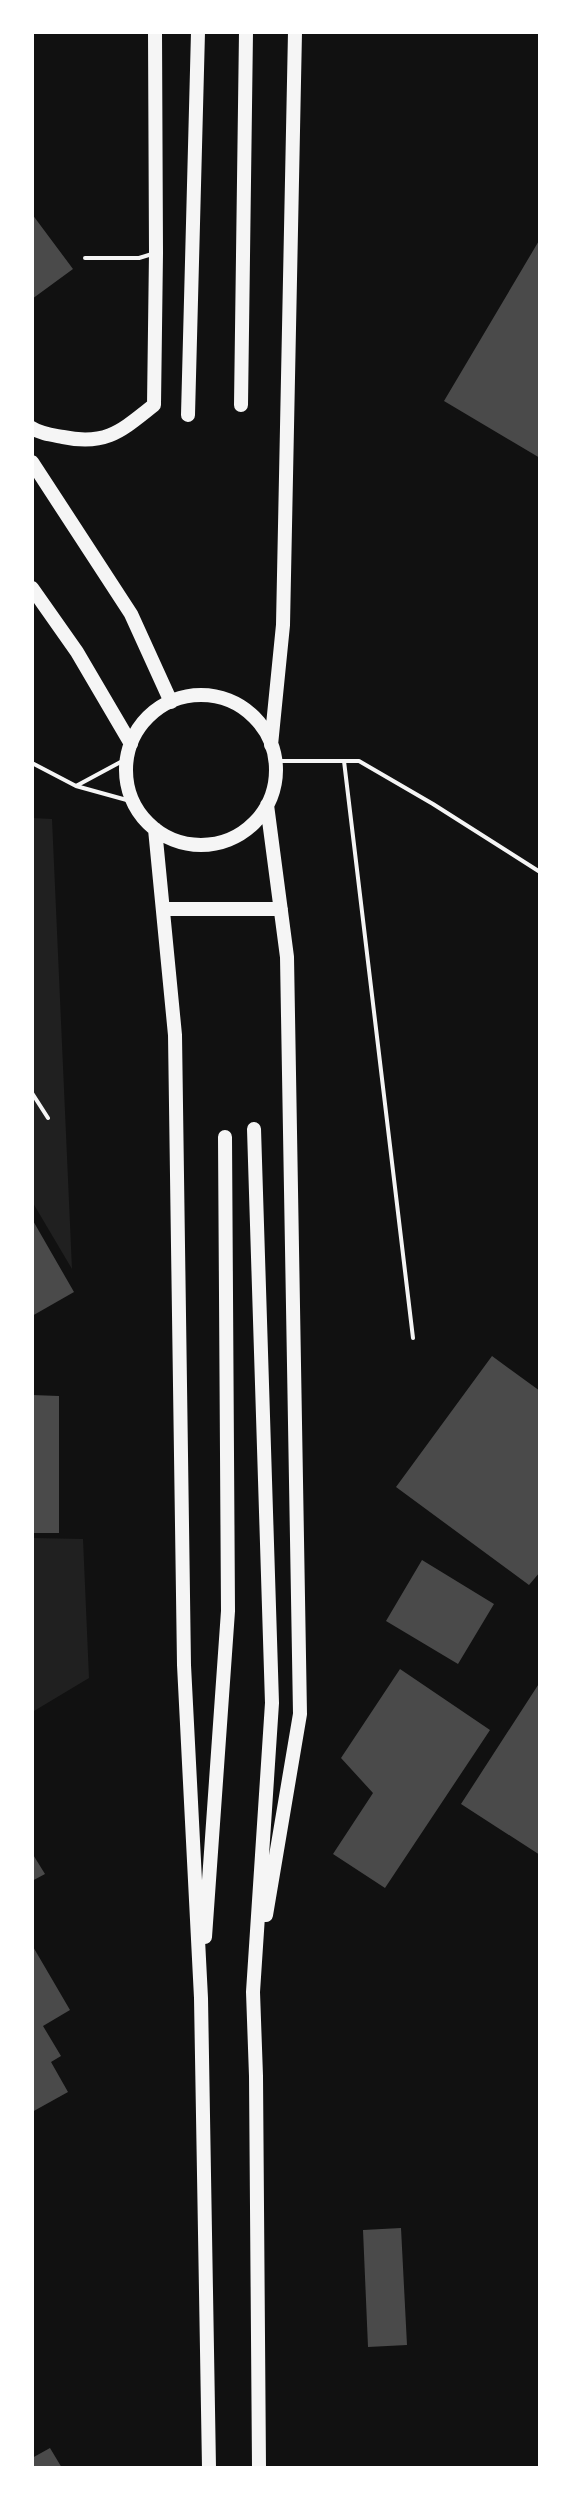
<svg xmlns="http://www.w3.org/2000/svg" width="572" height="2500" font-family="Roboto,sans-serif">
  <style>
    .green { fill: #202020 }
    .building { fill: #4a4a4a }
    .lines { fill: none; stroke-linecap: round; stroke-linejoin: round }
    .service { stroke: #f5f5f5; stroke-width: 4 }
    .trunk { stroke: #f5f5f5; stroke-width: 14 }
  </style>
  <rect width="100%" height="100%" fill="#111"/>
  <!-- green -->
  <path class="green" d="M32 818 52 819 72 1269 33 1203Z
    M33 1538 83 1539 89 1678 34 1711Z"/>
  <!-- building -->
  <path class="building" d="M32 214 73 269 32 299Z
    M540 239V458L444 401Z
    M32 1219 74 1292 32 1316Z
    M492 1356 540 1391V1572L529 1585 396 1487Z
    M32 1395 59 1396V1533H32Z
    M422 1560 494 1604 458 1664 386 1621Z
    M400 1669 490 1730 385 1888 333 1854 373 1793 341 1758Z
    M540 1682V1855L461 1804Z
    M32 1853 45 1874 32 1881Z
    M32 1945 70 2010 43 2026 61 2056 51 2062 68 2092 32 2112Z
    M401 2228 407 2345 368 2347 363 2230Z
    M50 2448 62 2468H32V2458Z"/>
  <g class="lines">
    <!-- service -->
    <path class="service" d="M85 258H139L152 254
      M275 761H359L433 804 540 872
      M344 761 413 1338
      M32 763 76 786 134 802
      M76 786 128 758
      M32 1093 48 1118"/>
    <!-- trunk -->
    <path class="trunk" d="M241 405 246 32
      M188 415 198 32
      M32 428C41 434 52 435 63 437 107 446 122 430 154 405L156 253 155 32
      M32 462 131 614 171 702
      M32 588 77 652 131 744
      M126 770a75 75 0 1 1 150 0a75 75 0 1 1-150 0Z
      M271 745 283 625 295 32
      M155 829 175 1035 184 1665 201 1998 209 2468
      M163 909H281
      M254 1129 272 1703 253 1992 256 2076 259 2468
      M266 1915 300 1714 287 957 267 805
      M205 1937 228 1611 225 1137"/>
  </g>
  <!-- border -->
  <rect width="572" height="2500" fill="none" stroke="#ffffff" stroke-width="68"/>
</svg>
